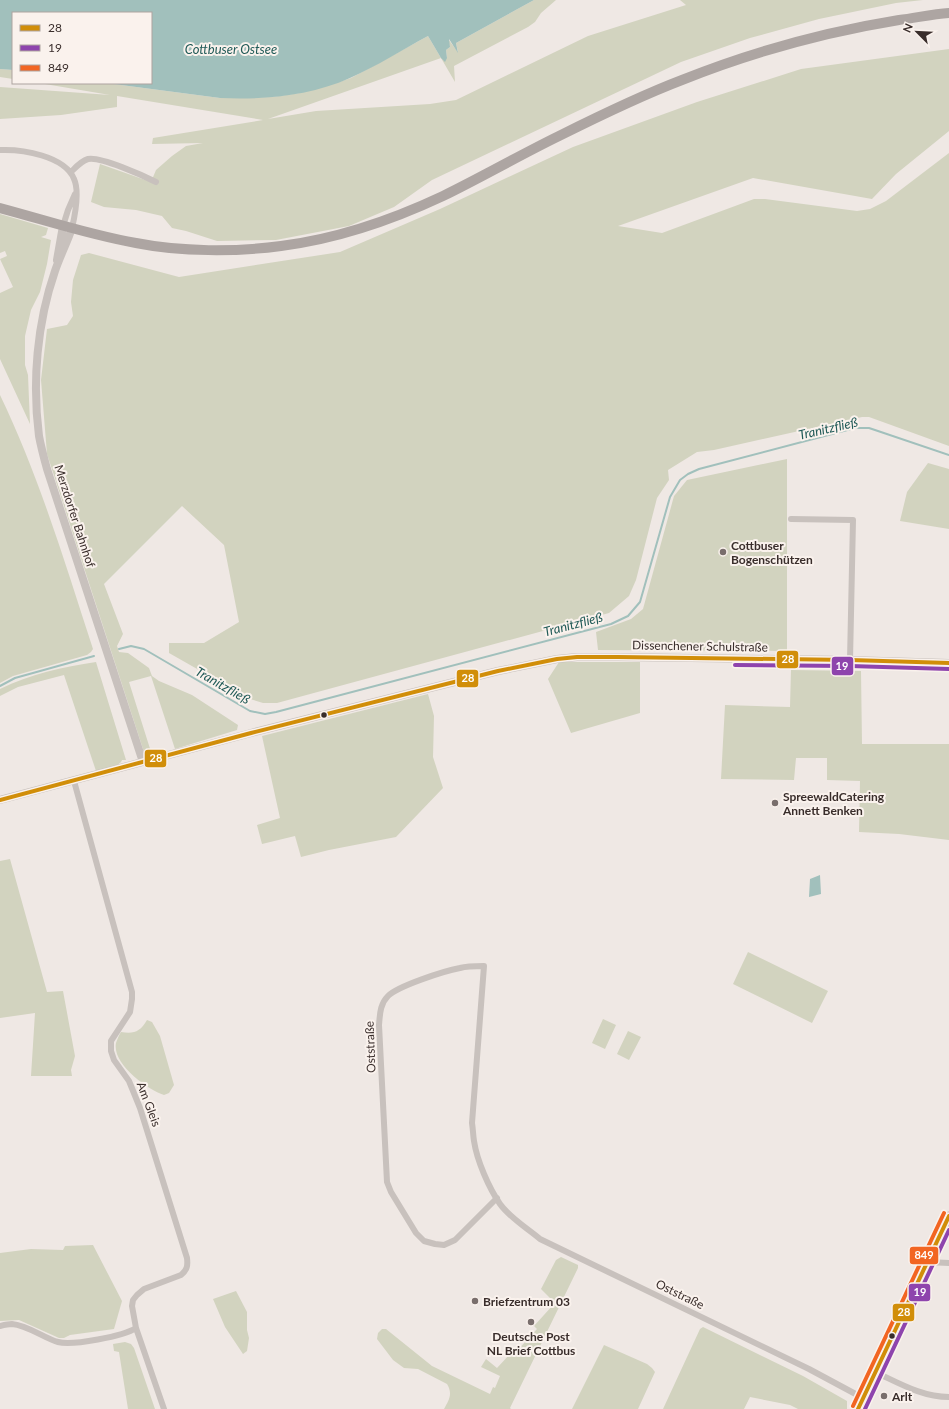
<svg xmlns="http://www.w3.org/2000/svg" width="949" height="1409" font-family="Lato,sans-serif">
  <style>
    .green { fill: #d2d3bf }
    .water { fill: #a1c0bc }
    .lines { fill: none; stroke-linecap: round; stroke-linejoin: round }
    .stream { stroke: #a1c0bc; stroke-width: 2 }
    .minor { stroke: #c8c1bd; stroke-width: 6 }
    .tertiary { stroke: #c8c1bd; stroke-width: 8 }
    .secondary { stroke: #b9b1ad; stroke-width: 9 }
    .primary { stroke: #ada5a2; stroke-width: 10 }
    .bus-1-casing { stroke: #faf2ed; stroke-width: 7 }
    .bus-2-casing { stroke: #faf2ed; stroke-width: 7 }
    .bus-3-casing { stroke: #faf2ed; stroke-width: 7 }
    .bus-1 { stroke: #d18e09; stroke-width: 4 }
    .bus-2 { stroke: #8e44ad; stroke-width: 4 }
    .bus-3 { stroke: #f26522; stroke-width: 4 }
    .poi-dot { fill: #796e6c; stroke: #faf2ed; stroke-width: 1.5 }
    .bus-dot { fill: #392d2b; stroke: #faf2ed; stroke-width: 1.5 }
    .labels { text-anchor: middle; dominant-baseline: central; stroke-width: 4; stroke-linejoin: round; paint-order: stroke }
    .street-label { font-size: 12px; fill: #392d2b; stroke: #faf2ed }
    .poi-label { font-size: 12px; font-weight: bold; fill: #392d2b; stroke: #faf2ed; text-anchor: start }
    .water-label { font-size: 13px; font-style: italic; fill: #205a57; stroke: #faf2ed }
    .line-badge { stroke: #faf2ed; stroke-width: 1.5 }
    .badge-label { font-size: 11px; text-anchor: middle; font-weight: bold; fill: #fff }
  </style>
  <rect width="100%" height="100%" fill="#efe8e4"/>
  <!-- green -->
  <path class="green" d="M534 0H556L541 13 535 22 528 27 454 66 455 82 441 58 268 119 316 111 430 104 456 100 588 36 686 5 680 0H923L896 3 819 19 750 38 681 62 432 180 394 207 349 226 276 240 217 241 186 231 172 228 162 216 136 210 104 207 91 202 100 164 151 182 156 170 172 156 186 146 203 143 152 144 153 138 263 120 117 96V107L61 115 0 119V87L110 95 39 83H106L220 98 272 97 300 93 342 81 351 78 428 36 441 58H447L446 50 450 47 448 39 458 52 456 43Z
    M949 49V131L896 174 872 199 753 178 618 226 662 233 754 199H765L857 211 870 209 886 201 949 153V446L869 417H862L714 450 697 452 668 470 669 480 657 498 636 580 629 596 609 613 277 703H263L250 699 169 653V643H204L239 622 224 545 182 506 104 584 123 634 117 646 119 652 128 653 149 668 152 676 159 681 192 695 238 725 237 730 175 749 151 676 129 682 152 755 144 752 47 454 41 380 47 329 67 325 73 316 71 302 73 280 81 255 89 253 179 277 340 252 440 209 573 147 697 102 801 69Z
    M0 69 13 70V79L0 77Z
    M0 214 48 228 46 235 41 237 51 240 47 264 40 292 31 310 25 336V365L28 375 30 424 0 359V293L13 287 0 259 7 256 5 251 0 253Z
    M0 395C39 476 65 563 93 649L91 652 87 655 13 676 0 683Z
    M787 459V651L598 650 596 632 631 619 643 609 674 496 687 480Z
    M928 463 949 469V529L900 521 907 492Z
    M96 662 126 760H122C119 768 104 769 96 771L64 675 18 687 0 696V689C30 674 63 667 96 662Z
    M559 662H640V713L571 733 548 679Z
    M791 670 861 671 862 744H949V840L899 834 859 832 860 781 827 780V758H796L794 780 721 779 725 705 790 707Z
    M428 694 434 716 433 757 443 788 396 837 329 850 301 857 295 836 262 844 257 825 280 818 262 736Z
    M10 859 47 992 63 991 75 1056 71 1070 72 1076H31L35 1013 0 1018V861Z
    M748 952 828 991 812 1023 733 984Z
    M603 1019 616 1025 605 1049 592 1043Z
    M147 1020 152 1022 160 1036 174 1085 169 1093 164 1095C147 1089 112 1064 116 1043 117 1040 119 1035 121 1032 134 1034 140 1032 147 1020Z
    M628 1031 641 1037 629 1060 617 1054Z
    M93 1245 122 1301 114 1329 70 1335 64 1338H59L19 1320 0 1321V1253L31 1249 63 1250 65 1246Z
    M561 1257 578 1265V1268L510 1408 511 1409H444C449 1400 453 1394 447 1384L418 1369 404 1368 393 1360 377 1339 378 1333 382 1329H386L432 1366 490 1394 493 1387 495 1388 500 1376 481 1367 486 1359 497 1368 511 1353 514 1354 537 1329 534 1326 553 1305 549 1301 551 1299 541 1289 556 1260Z
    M236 1291 247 1312V1330L249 1338 247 1351 243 1354 225 1327 213 1299Z
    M703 1327 803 1376 847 1401V1409H798L790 1405 750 1397 744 1409H663L700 1329Z
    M125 1342 131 1344 134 1348 155 1409H128L119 1352 114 1351 113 1344Z
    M604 1345 647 1364 652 1368 655 1372 638 1409H572Z"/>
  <!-- water -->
  <path class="water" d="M0 0H534L456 43 458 53 449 39 450 47 446 50 447 58 445 62 441 58 428 36C402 50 377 66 350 78 310 96 263 100 220 98L106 83H151V13H13V70L0 69Z
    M820 875 821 894 809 897 810 879Z"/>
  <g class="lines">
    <!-- stream -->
    <path class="stream" d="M119 649 131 646 144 649 250 711 265 714 276 712 611 624 628 616 640 602 670 497 680 480 688 474 699 469 855 428H869L875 430 949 455
      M0 686 15 678 94 656"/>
    <!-- minor -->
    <path class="minor" d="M0 150C22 149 65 156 74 179 80 192 75 215 72 228
      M71 172C75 168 81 161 88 159 100 156 144 176 156 182
      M63 226 68 210 75 194
      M791 519 853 520 850 660
      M74 781 132 992V999L130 1012 111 1041V1051L114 1060 129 1081 140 1108 187 1258C188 1266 187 1270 181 1275L144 1289 137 1295 133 1300 132 1306 136 1328 164 1409
      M497 1198 455 1240 444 1245 435 1244 424 1241 416 1233 391 1192 387 1182 379 1025C380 1014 380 1004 388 996 398 986 444 971 460 968 467 966 476 966 484 966L472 1123C473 1129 473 1135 474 1141 477 1161 489 1188 500 1204 510 1218 527 1228 540 1239L809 1369 863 1398
      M927 1262 949 1263
      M0 1326C4 1325 8 1324 12 1324 27 1325 44 1338 58 1342 72 1346 124 1336 136 1328
      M875 1372C899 1383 922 1397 949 1397"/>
    <!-- tertiary -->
    <path class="tertiary" d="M72 228C67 243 60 256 55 271 37 323 32 382 39 436 41 447 44 458 47 469L143 762
      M57 260 63 226
      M0 800 251 733 498 671 557 659 577 657H618L850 660 949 663"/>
    <!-- secondary -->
    <path class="secondary" d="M858 1409 949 1216"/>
    <!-- primary -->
    <path class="primary" d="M0 208C45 220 90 235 136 243 181 252 236 252 281 246 336 239 392 220 443 196 482 177 520 155 559 136 599 116 640 96 682 80 752 52 825 32 899 20 916 18 932 14 949 13"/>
    <defs>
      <path id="bus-1" d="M0 800 251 733 498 671 557 659 577 657H618L850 660 949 663
        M858 1409 949 1216"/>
      <path id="bus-2" d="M735 665 850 666 949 669
        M865 1409 949 1230"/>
      <path id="bus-3" d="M853 1406 944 1213"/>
    </defs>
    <!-- bus-1 casing -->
    <use href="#bus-1" class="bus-1-casing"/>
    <!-- bus-2 casing -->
    <use href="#bus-2" class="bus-2-casing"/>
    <!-- bus-3 casing -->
    <use href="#bus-3" class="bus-3-casing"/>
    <!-- bus-1 -->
    <use href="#bus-1" class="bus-1"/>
    <!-- bus-2 -->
    <use href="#bus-2" class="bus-2"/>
    <!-- bus-3 -->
    <use href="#bus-3" class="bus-3"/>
  </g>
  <!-- markers -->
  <g class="poi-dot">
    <circle cx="723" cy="552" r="4"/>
    <circle cx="775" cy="803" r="4"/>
    <circle cx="475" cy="1301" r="4"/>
    <circle cx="531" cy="1322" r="4"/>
    <circle cx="884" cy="1396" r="4"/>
  </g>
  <g class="bus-dot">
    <circle cx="324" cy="715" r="3.5"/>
    <circle cx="892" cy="1336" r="3.5"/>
  </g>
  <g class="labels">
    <!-- street labels -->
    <g class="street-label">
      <text transform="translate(75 516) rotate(72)">Merzdorfer Bahnhof</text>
      <text transform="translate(700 646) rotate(1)">Dissenchener Schulstraße</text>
      <text transform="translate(370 1047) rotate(-92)">Oststraße</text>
      <text transform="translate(149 1104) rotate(69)">Am Gleis</text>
      <text transform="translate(680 1294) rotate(26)">Oststraße</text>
    </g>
    <!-- poi labels -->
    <g class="poi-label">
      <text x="731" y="545">Cottbuser<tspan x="731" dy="14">Bogenschützen</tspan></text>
      <text x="783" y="796">SpreewaldCatering<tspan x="783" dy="14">Annett Benken</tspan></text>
      <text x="483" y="1301">Briefzentrum 03</text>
      <text x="531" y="1336" text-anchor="middle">Deutsche Post<tspan x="531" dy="14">NL Brief Cottbus</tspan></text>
      <text x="892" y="1396">Arlt</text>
    </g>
    <!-- water labels -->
    <g class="water-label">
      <text x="231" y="49">Cottbuser Ostsee</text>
      <text transform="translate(828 428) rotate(-13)">Tranitzfließ</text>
      <text transform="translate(573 624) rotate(-15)">Tranitzfließ</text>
      <text transform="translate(223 685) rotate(30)">Tranitzfließ</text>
    </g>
  </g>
  <g class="line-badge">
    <rect x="776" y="650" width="23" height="19" rx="4" fill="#d18e09"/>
    <rect x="831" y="656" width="23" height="20" rx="4" fill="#8e44ad"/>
    <rect x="456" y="669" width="23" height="19" rx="4" fill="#d18e09"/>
    <rect x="144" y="749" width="23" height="19" rx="4" fill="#d18e09"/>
    <rect x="909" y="1246" width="30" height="19" rx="4" fill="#f26522"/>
    <rect x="908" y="1283" width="23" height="19" rx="4" fill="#8e44ad"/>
    <rect x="892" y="1303" width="23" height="19" rx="4" fill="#d18e09"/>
  </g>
  <g class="badge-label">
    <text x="788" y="663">28</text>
    <text x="842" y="670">19</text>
    <text x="468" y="682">28</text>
    <text x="156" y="762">28</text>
    <text x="924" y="1259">849</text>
    <text x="920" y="1296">19</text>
    <text x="904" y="1316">28</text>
  </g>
  <!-- legend -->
  <rect x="12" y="12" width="140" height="72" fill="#faf2ed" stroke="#ada39f"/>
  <rect x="20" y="25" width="20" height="6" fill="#d18e09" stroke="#ada39f"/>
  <text x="48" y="32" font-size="12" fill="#392d2b">28</text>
  <rect x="20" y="45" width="20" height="6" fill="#8e44ad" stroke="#ada39f"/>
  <text x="48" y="52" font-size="12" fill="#392d2b">19</text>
  <rect x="20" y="65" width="20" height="6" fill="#f26522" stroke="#ada39f"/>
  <text x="48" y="72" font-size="12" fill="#392d2b">849</text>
  <!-- north arrow -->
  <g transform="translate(917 32) rotate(294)" stroke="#faf2ed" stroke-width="3" paint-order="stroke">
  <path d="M0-3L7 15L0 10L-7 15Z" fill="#392d2b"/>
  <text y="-6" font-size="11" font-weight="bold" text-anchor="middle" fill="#392d2b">N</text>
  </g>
</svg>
